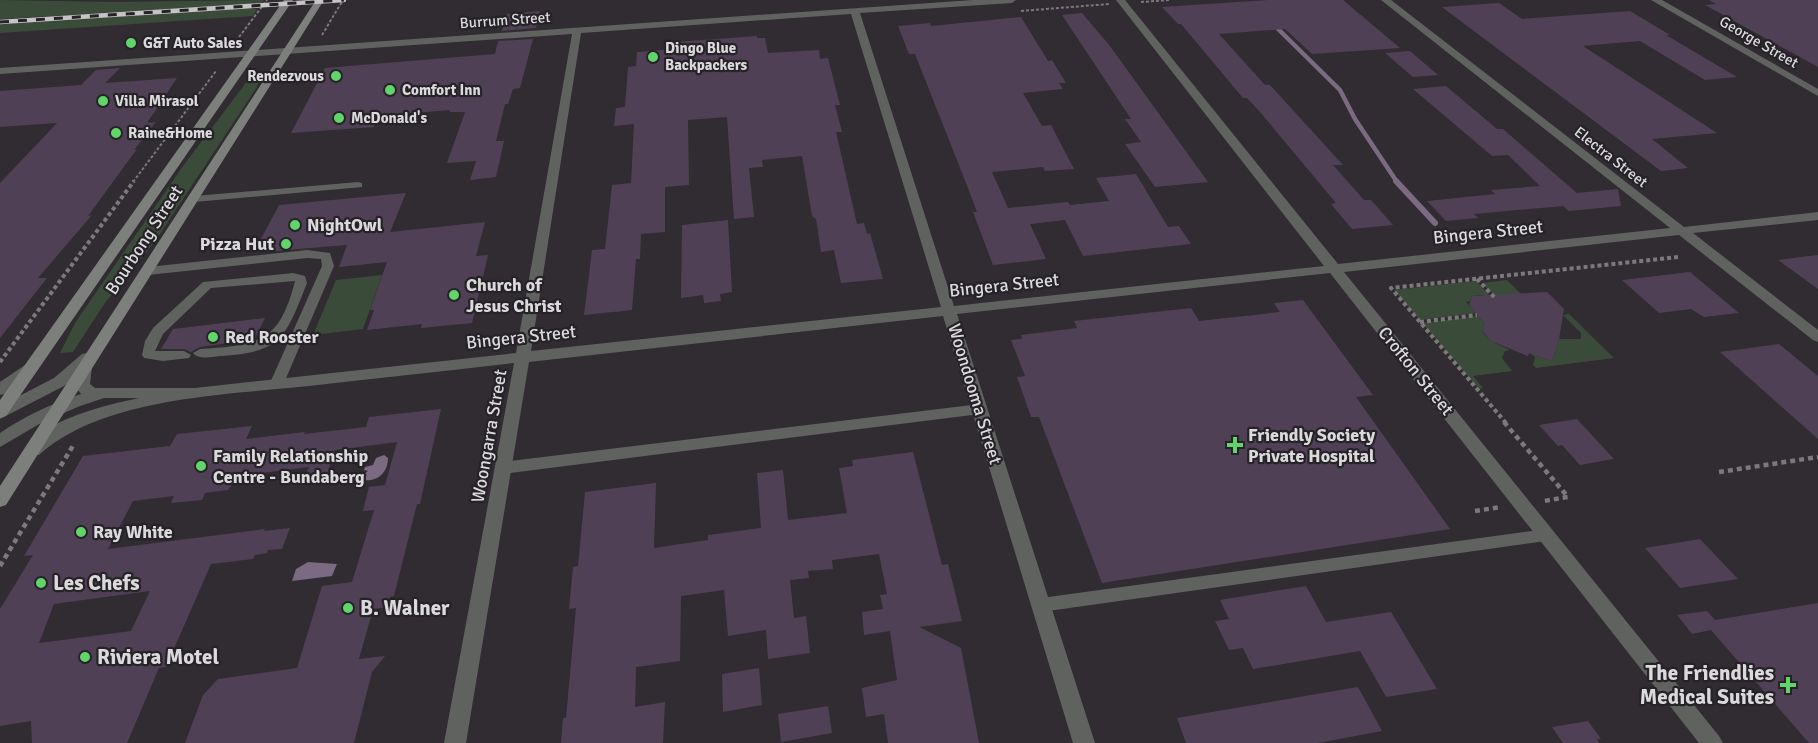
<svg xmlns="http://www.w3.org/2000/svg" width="1818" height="743" font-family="Signika,sans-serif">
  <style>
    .green { fill: #3a4b3a }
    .water { fill: #7b6a81 }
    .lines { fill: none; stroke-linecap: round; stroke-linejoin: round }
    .stream-far1 { stroke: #7b6a81; stroke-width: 4.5 }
    .stream { stroke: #7b6a81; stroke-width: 6 }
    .building { fill: #504055; fill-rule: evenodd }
    .path-far2 { stroke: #7c787c; stroke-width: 2; stroke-dasharray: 3 2; stroke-linecap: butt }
    .path-far1 { stroke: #7c787c; stroke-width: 4; stroke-dasharray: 4 3; stroke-linecap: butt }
    .path { stroke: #7c787c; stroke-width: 4.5; stroke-dasharray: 5 4; stroke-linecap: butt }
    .service { fill: #606260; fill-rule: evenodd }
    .minor { fill: #606260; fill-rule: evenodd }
    .secondary { fill: #7c7f7b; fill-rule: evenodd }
    .rail-casing { stroke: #c6c3c6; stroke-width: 4.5 }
    .rail { stroke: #262328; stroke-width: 3; stroke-dasharray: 9; stroke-linecap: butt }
    .poi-dot { fill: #61d46a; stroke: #262328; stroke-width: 2 }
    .labels { text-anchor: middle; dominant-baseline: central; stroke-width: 4.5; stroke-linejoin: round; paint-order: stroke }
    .far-street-label { font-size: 15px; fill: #dcd9dc; stroke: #262328 }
    .far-poi-label { font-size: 15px; font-weight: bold; fill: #dcd9dc; stroke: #262328; text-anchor: start }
    .poi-label { font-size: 18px; font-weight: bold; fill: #dcd9dc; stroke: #262328; text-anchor: start }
    .street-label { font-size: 18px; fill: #dcd9dc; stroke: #262328 }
    .near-poi-label { font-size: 21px; font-weight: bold; fill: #dcd9dc; stroke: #262328; text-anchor: start }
  </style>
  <rect width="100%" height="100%" fill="#302c31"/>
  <!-- green -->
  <path class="green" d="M0 0 114 2 264 0 261 4 0 19Z
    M241 8 257 9 253 16 0 33V24Z
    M261 75 257 87 156 240 105 303 73 352 60 353 75 323 183 166 251 76Z
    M382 275 363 329 313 335 336 280Z
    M1507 280 1522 295 1497 298 1482 283Z
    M1476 281 1493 299 1482 295 1472 296 1470 301 1466 302 1476 313 1420 320 1394 290Z
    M1569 314 1614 358 1536 368 1533 365 1535 357 1529 353 1552 361 1559 339H1581V333L1563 315Z
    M1478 316 1485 324 1482 332 1491 341 1510 350 1505 351 1502 358 1512 371 1473 376 1483 388 1479 389 1422 323Z"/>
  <!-- water -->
  <path class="water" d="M384 455 388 458C388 472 378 482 364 480L363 475 368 471 364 470 365 467 373 465 376 458Z
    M308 562 337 564 332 576 292 581 296 569Z"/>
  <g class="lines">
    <!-- stream-far1 -->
    <path class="stream-far1" d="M1273 24 1340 90 1355 119 1397 182"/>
    <!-- stream -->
    <path class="stream" d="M1396 181 1435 223"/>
  </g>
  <!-- building -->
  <path class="building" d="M1268 0H1343L1400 48 1312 54 1285 29 1219 34 1265 85H1270L1343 165H1333L1364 200H1371L1393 225 1352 229 1331 204 1336 203 1260 112 1247 98H1243L1181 24H1178L1162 7Z
    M1709 0H1818V67L1705 5 1716 4Z
    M1499 3 1522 19 1630 11 1670 35H1666L1737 77 1705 80 1640 41 1583 46 1717 133 1652 139 1688 168 1661 171 1442 7Z
    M540 11 536 28 502 31 507 14Z
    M1082 13 1110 46 1208 182 1155 187 1125 144 1141 142 1125 119H1131L1062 15Z
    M1021 17 1048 61 1052 60 1066 83H1059L1063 89 1023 93 1042 126 1051 125 1074 169 1045 171 1043 167 992 172 1008 208 1068 202 1070 205 1109 201 1096 178 1136 174 1168 227 1179 226 1191 244 1083 256 1065 220 1030 224 1046 259 993 265 973 212H977L966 183 915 54H909L898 26 930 23 931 26Z
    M757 36V38H765L768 53 819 50 820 59 828 58 840 105H835L842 132H836L857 224 864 223 867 234 870 233 883 279 841 283 834 250 821 252 816 219 812 216 802 156 762 160 763 167 749 168 754 217 734 219 727 117 688 120 689 185 665 187V232L641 234 640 259H636L632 310 584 315 592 250 605 249 612 185 631 183 634 124 614 126 616 108 625 107 628 67 636 66 637 52 674 49 675 42Z
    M533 39 520 88 513 89 508 104H505L496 141H504L496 177 470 180 476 161 447 163 465 112H450V110L379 116 374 127 291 133 325 68 495 54 498 41Z
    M1410 51 1438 75 1413 77 1385 53Z
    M120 68 105 83 177 78 147 123 156 122 134 150 137 149 88 216 92 215 38 278H47L0 338V183L57 123 0 127V91L81 85 96 70Z
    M1446 86 1497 129H1503L1577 193 1618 189 1621 206 1569 211 1563 206 1474 214 1478 218 1446 221 1427 201 1495 194 1491 190 1540 186 1508 155 1492 156 1413 89Z
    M406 193 390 232 485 222 476 256 488 255 472 323 421 328 422 324 367 330 374 310H370L387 262 339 267 347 245 263 252 265 249 255 250 279 205Z
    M728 220 732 292 720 294 721 301 704 303 703 295 681 298 682 225Z
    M1818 255V289L1778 260Z
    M1690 272 1739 313 1704 317 1691 309 1659 313 1622 280Z
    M1547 292 1564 309 1559 339 1552 361 1529 353 1528 356 1491 341 1482 331 1485 324 1469 305 1472 296Z
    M1303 300 1373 395 1356 397 1450 529 1102 583 1039 417H1031L1017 377 1025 376 1011 340 1022 339 1021 335 1077 328 1074 321 1191 308 1199 321 1280 312 1274 303Z
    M265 318 255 338 251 340 200 347 191 352 184 349H161L173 329Z
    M1779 344 1818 376V439L1720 352Z
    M441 409 420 504H417L394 596 390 597 388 607 373 609 359 659 385 656 372 672 354 743H185L203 695 218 679 297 668 322 586 352 582 374 510 363 511 369 487 385 485 397 442 335 450 327 474 305 477 309 467 238 476 228 490 205 493 202 500 171 503 174 496 133 501 108 549 265 529 264 531 290 528 282 549 268 550 267 553 255 555 253 559 211 564 166 667 159 668 127 743H32L31 721 0 726V609L33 555 24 556 83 456 170 446 177 434 252 426 246 439 305 432 304 434 366 427 369 417ZM150 591 131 631 39 643 54 604Z
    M1577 419 1614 459 1580 465 1562 445 1558 446 1539 425Z
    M913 452 942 565 948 564 962 621 919 627 961 648 979 743H888L884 714 866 717 862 688 897 680 890 631 864 635 862 612 883 609 880 595 887 594 879 554 832 560 833 569 808 571 809 578 790 580 794 618 806 616 810 653 768 659 766 630 728 636 724 590 681 596 680 661 636 667 635 707 665 702 663 743H561L563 718H566L576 608 569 609 573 567 578 566 585 492 656 483 654 548 708 540V535L761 528 757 473 783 470 788 520 847 513 839 468 853 466 852 460Z
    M1700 539 1738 579 1680 588 1645 548Z
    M1306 586 1326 622 1391 612 1437 689 1386 697 1360 651 1253 669 1243 648 1229 650 1215 621 1229 619 1220 600Z
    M1818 603V743H1809L1711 630 1692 634 1677 615 1707 611 1715 620Z
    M759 668 762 705 723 712 722 674Z
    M1358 687 1382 731 1318 743H1186L1177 718Z
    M828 706 832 733 781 742 778 714Z
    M1588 721 1601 739H1597L1599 743H1563L1552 727Z"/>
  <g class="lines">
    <!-- path-far2 -->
    <path class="path-far2" d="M1141 2 1170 0
      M1021 11 1109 4
      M322 35 343 0
      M236 41 267 0
      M133 182 216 71"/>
    <!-- path-far1 -->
    <path class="path-far1" d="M1477 279 1495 298
      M1420 322 1477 315
      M0 362 134 181
      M1506 423 1391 288 1679 257"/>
    <!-- path -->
    <path class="path" d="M1504 422 1568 497 1544 501
      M1719 472 1818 457
      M1475 511 1501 507
      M0 566 74 444"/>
    <!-- service -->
    <path class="service" d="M358 182 362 183V187L194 202 189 199 194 196Z
      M307 250 330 253 334 266 284 383 277 388 270 383 322 266 321 259 307 258 148 275 142 271 148 267Z
      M293 273 305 276 307 283C286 336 282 353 220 356 211 357 199 360 193 353L200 349C258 345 279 344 295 281L211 288 163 334 155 351H184L191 355 189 358 163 361 144 358 142 355 145 341 153 328 203 282Z
      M980 404 987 409 980 414 502 474 497 472 495 468 497 464 502 462Z
      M1546 529 1552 530 1554 535 1552 540 1546 541 1041 612 1035 610 1033 605 1035 600 1041 598Z"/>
    <!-- minor -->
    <path class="minor" d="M973 0H1016L1012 3 860 13 954 306 1324 266 1116 0H1125L1338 264 1670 228 1381 0H1391L1684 227 1818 212V220L1693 233 1818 330V342L1813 340 1679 235 1344 272 1719 736 1723 743H1699L1330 273 957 314 1095 743H1073L943 316 529 362 466 743H444L514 363C446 371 378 378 309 386 226 395 103 397 39 455H27L25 451C43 419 106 405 139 398H104L80 406 41 423 0 447V433C25 416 53 403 81 394L74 385 76 376 64 386 0 419V406L54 378 82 354 87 353 94 358 90 363 92 367 90 384 95 388H195L516 353 572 34 0 74V68ZM851 14 941 307 531 351 581 33Z
      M1651 0H1662L1818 89V96Z
      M28 363 35 368 33 372 5 394 0 395V382Z"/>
    <!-- secondary -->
    <path class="secondary" d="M284 0H293L6 416 0 418V400Z
      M316 0H324L6 505 0 507V486Z"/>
    <defs>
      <path id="rail" d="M0 22 344 0"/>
    </defs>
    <!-- rail casing -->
    <use href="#rail" class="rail-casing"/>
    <!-- rail -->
    <use href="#rail" class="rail"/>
  </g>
  <!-- markers -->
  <g class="poi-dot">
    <circle cx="131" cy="43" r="6"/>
    <circle cx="653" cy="57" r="6"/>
    <circle cx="336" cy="76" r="6"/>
    <circle cx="390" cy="90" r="6"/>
    <circle cx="103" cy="101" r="6"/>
    <circle cx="339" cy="118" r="6"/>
    <circle cx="116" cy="133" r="6"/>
    <circle cx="295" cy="225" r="6"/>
    <circle cx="286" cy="244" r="6"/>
    <circle cx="454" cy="295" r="6"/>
    <circle cx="213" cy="337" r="6"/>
    <path d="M1232 436h6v6h6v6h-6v6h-6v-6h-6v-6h6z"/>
    <circle cx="201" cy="466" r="6"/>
    <circle cx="81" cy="532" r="6"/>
    <circle cx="41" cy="583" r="6"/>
    <circle cx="348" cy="608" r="6"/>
    <circle cx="85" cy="657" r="6"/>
    <path d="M1785 676h6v6h6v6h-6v6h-6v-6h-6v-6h6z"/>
  </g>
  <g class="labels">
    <!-- far-street labels -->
    <g class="far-street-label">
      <text transform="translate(505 20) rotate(-4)">Burrum Street</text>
      <text transform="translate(1759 42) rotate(30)">George Street</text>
      <text transform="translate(1611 157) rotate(38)">Electra Street</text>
    </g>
    <!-- far-poi labels -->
    <g class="far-poi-label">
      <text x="143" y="43">G&amp;T Auto Sales</text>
      <text x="665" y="48">Dingo Blue<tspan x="665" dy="17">Backpackers</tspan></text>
      <text x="324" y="76" text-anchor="end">Rendezvous</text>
      <text x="402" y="90">Comfort Inn</text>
      <text x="115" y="101">Villa Mirasol</text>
      <text x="351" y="118">McDonald's</text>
      <text x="128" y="133">Raine&amp;Home</text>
    </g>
    <!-- poi labels -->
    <g class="poi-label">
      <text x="307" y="225">NightOwl</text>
      <text x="274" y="244" text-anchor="end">Pizza Hut</text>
      <text x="466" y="285">Church of<tspan x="466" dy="21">Jesus Christ</tspan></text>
      <text x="225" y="337">Red Rooster</text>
      <text x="1248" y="435">Friendly Society<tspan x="1248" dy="21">Private Hospital</tspan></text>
      <text x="213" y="456">Family Relationship<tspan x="213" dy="21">Centre - Bundaberg</tspan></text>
      <text x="93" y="532">Ray White</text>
    </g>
    <!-- street labels -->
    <g class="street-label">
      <text transform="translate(1488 232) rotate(-6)">Bingera Street</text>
      <text transform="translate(144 240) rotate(-57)">Bourbong Street</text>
      <text transform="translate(1004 285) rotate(-6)">Bingera Street</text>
      <text transform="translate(521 337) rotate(-6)">Bingera Street</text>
      <text transform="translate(1416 371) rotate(51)">Crofton Street</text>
      <text transform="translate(975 394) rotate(73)">Woondooma Street</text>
      <text transform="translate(489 436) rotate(-80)">Woongarra Street</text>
    </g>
    <!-- near-poi labels -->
    <g class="near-poi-label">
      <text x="53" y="583">Les Chefs</text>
      <text x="360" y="608">B. Walner</text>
      <text x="97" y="657">Riviera Motel</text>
      <text x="1774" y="673" text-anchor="end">The Friendlies<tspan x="1774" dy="24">Medical Suites</tspan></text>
    </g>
  </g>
</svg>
